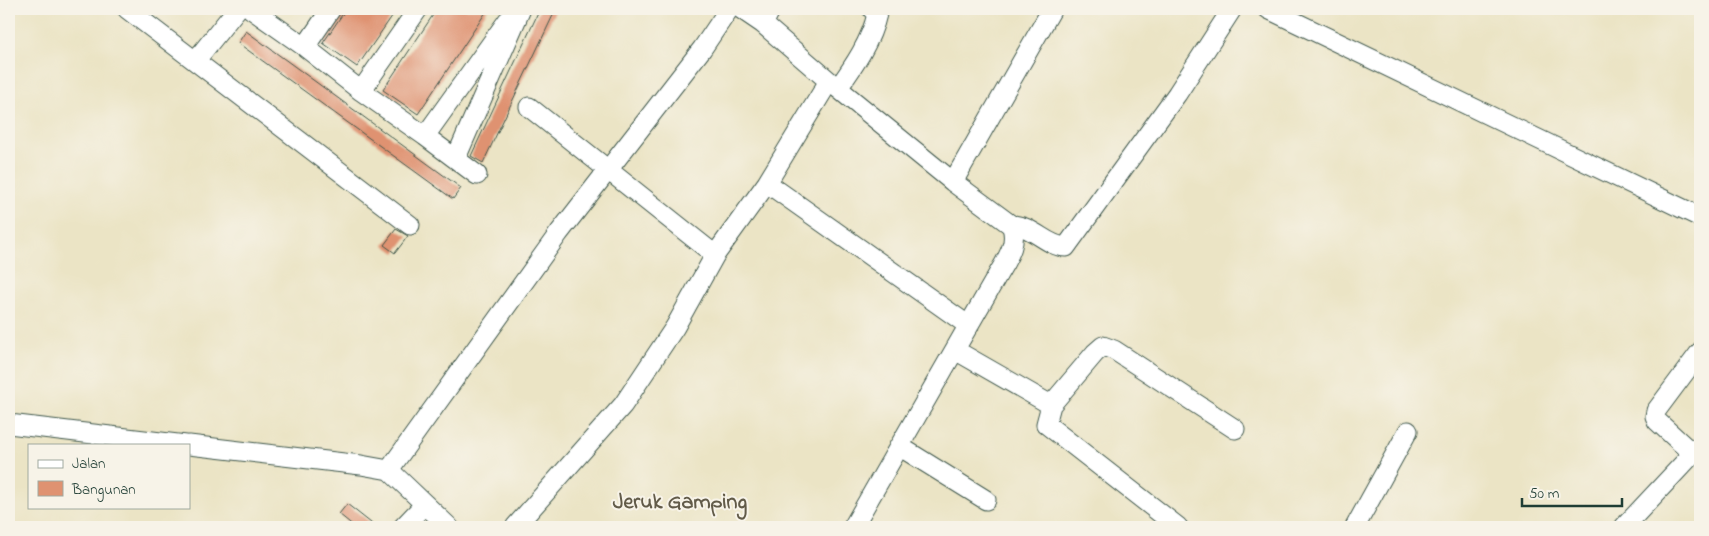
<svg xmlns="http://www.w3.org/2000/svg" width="1709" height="536" font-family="'Indie Flower',sans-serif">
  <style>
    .building { fill: #df9271 }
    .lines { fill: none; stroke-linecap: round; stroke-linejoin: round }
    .minor-casing { stroke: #3e564a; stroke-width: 21 }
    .minor { stroke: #fff; stroke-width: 19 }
    .labels { text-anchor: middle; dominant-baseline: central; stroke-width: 4; stroke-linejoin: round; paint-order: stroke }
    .quarter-label { font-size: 22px; font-weight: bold; fill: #625b49; stroke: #f7f3e8 }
  </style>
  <rect width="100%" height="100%" fill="#f7f3e8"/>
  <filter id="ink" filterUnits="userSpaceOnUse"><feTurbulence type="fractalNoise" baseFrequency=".02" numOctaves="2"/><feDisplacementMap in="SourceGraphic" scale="10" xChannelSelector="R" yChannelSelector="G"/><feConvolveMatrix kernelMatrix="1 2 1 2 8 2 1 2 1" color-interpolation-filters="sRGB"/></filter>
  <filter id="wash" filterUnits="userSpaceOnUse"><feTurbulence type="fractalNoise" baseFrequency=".0096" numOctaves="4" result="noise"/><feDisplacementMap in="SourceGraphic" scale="20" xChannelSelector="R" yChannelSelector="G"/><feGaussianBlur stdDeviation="1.12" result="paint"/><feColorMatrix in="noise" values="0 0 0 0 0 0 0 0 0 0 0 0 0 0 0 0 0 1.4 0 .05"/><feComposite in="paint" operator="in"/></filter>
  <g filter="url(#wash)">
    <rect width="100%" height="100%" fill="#ebe4c5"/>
    <g id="blocks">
      <!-- building -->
      <path class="building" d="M346 9H397L357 67 323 43Z
        M437 9H488L418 114 383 90Z
        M540 9H556L483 163 471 156Z
        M246 31 461 188 453 199 238 43Z
        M396 229 408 236 395 253 384 245Z
        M347 504 376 527H355L339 514Z"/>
    </g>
  </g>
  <g filter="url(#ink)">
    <use href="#blocks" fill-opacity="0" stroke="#3e564a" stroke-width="1"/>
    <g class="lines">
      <defs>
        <path id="minor" d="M127 9 410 225
          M251 9 305 47 361 91 425 136 477 175
          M1268 9 1700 217
          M763 24 771 9
          M305 47 331 9
          M196 60 237 9
          M829 81 953 182
          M838 88C854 66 871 41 877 14L872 9
          M361 91 418 9
          M529 107 715 255
          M425 136 508 20
          M456 158 521 9
          M767 183 969 326
          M1011 225C1033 225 1047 247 1066 247L1177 94 1232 9
          M955 350 1051 405 1095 353 1103 346 1114 350 1235 429
          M1051 405 1046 424 1178 527
          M9 424 186 445
          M189 445 361 465 389 470 449 527
          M899 446 986 500
          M1693 454 1657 421 1655 416 1656 411 1700 352
          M389 470 559 233 702 49 729 9
          M403 527 425 504
          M515 527 623 405 675 327 715 255 767 183 829 81 763 24 741 9
          M853 527 997 276C1006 260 1019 243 1011 225L953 182 1052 9
          M1355 527 1408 431
          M1624 527 1700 446"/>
      </defs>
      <!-- minor casing -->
      <use href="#minor" class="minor-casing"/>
      <!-- minor -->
      <use href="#minor" class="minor"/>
    </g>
  </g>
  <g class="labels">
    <!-- quarter labels -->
    <g class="quarter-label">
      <text x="680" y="503">Jeruk Gamping</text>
    </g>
  </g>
  <!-- margin -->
  <rect width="1709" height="536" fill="none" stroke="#f7f3e8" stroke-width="30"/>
  <!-- legend -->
  <rect x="28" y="444" width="162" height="65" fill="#f7f3e8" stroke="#a1aaa0"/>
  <rect x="38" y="460" width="25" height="8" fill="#ffffff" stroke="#a1aaa0"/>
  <text x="72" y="468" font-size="15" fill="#1f3d34">Jalan</text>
  <rect x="38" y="481" width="25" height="15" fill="#df9271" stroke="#a1aaa0"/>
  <text x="72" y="494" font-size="15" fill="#1f3d34">Bangunan</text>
  <!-- scale -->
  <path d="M1522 498v8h100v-8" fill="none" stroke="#1f3d34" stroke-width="2.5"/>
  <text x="1529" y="498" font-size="15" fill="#1f3d34" stroke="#f7f3e8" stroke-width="4" paint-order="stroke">50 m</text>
</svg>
